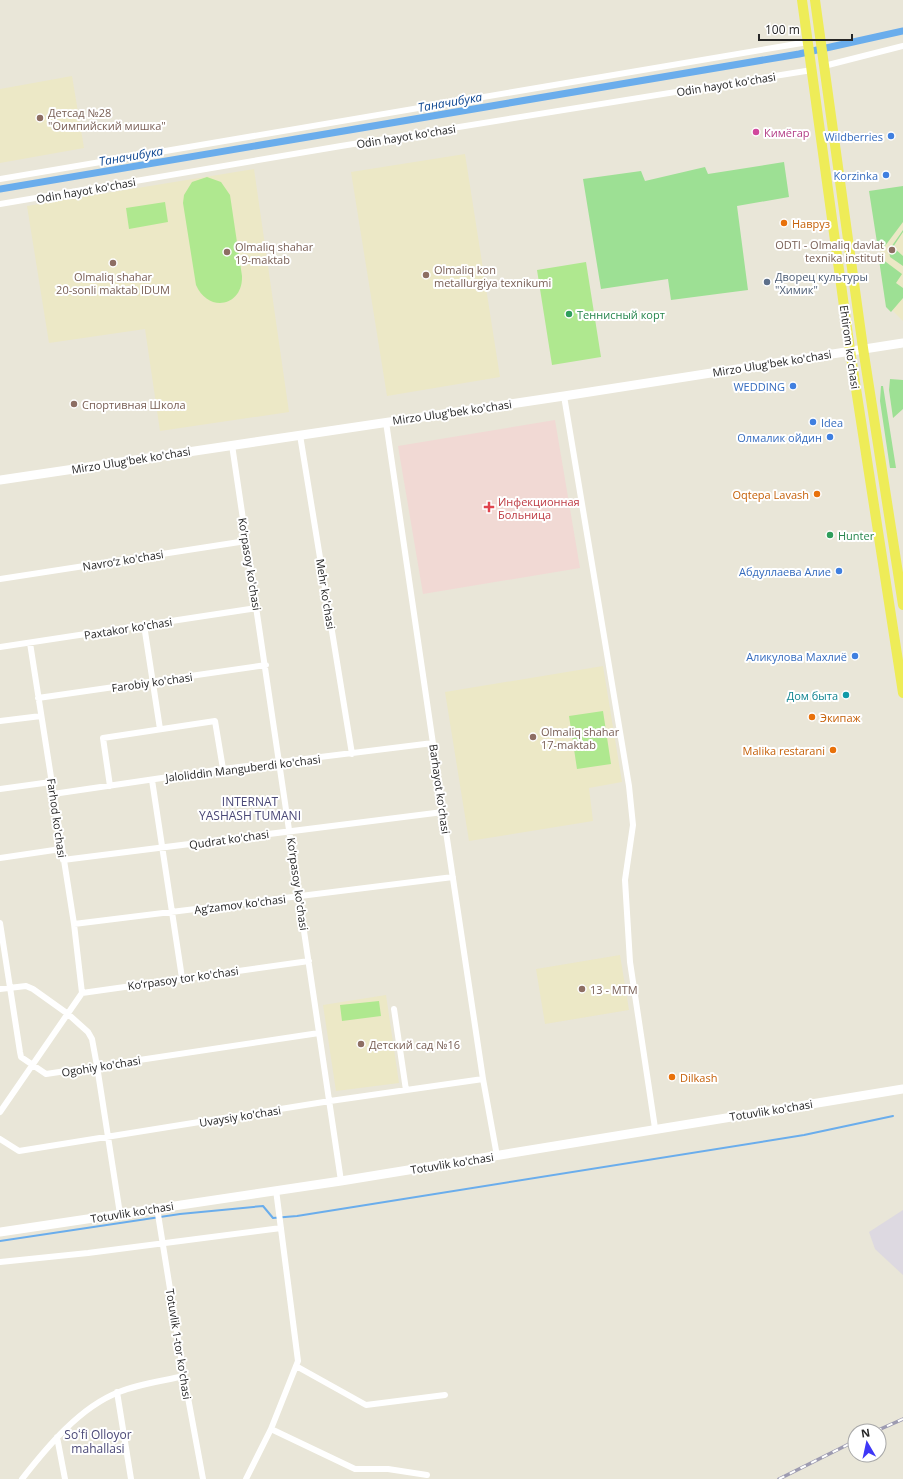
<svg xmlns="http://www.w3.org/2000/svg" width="903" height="1479" font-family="'Open Sans',sans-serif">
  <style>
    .industrial { fill: #ddd9e1 }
    .education { fill: #ece8c6 }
    .medical { fill: #f1d9d4 }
    .green { fill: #9de094 }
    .pitch { fill: #afe88f }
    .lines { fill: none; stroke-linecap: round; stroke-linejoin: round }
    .stream { stroke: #6aadec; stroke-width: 2 }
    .canal { stroke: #6aadec; stroke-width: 7 }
    .street { stroke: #fff; stroke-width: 6 }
    .secondary { stroke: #fff; stroke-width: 9 }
    .primary { stroke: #eeec58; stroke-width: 10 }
    .rail-casing { stroke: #9d9bb1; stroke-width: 3.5 }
    .rail { stroke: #fff; stroke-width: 2; stroke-dasharray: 6; stroke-linecap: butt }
    .education-dot { fill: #8d6e63; stroke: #fff; stroke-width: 1.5 }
    .hotel-dot { fill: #d1479c; stroke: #fff; stroke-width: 1.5 }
    .shop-dot { fill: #3f7fe0; stroke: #fff; stroke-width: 1.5 }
    .food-dot { fill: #e8710a; stroke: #fff; stroke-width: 1.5 }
    .service-dot { fill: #5c6f8a; stroke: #fff; stroke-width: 1.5 }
    .leisure-dot { fill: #2e9e5b; stroke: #fff; stroke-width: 1.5 }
    .health-dot { fill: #e0444e; stroke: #fff; stroke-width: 1.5 }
    .culture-dot { fill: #0f9aa8; stroke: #fff; stroke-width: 1.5 }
    .labels { text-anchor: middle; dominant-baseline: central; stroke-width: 4; stroke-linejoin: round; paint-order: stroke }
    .street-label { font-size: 11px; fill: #262626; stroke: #fff }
    .education-label { font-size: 11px; fill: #785e54; stroke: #fff; text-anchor: start }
    .hotel-label { font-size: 11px; fill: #b23c85; stroke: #fff; text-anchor: start }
    .shop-label { font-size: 11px; fill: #366cbe; stroke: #fff; text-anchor: end }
    .food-label { font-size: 11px; fill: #c56008; stroke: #fff; text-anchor: start }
    .service-label { font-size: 11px; fill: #4e5e75; stroke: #fff; text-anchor: start }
    .leisure-label { font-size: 11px; fill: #27864d; stroke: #fff; text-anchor: start }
    .health-label { font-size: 11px; fill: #be3a42; stroke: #fff; text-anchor: start }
    .culture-label { font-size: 11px; fill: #0d838f; stroke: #fff; text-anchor: end }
    .water-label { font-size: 12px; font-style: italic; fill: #0f4892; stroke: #fff }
    .neighbourhood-label { font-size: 12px; fill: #4a4876; stroke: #fff }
  </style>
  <rect width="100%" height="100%" fill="#e9e6d8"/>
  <!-- industrial -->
  <path class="industrial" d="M903 1210V1275L875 1249 869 1232Z"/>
  <!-- education -->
  <path class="education" d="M72 76 84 148 0 163V89Z
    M465 154 500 377 387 396 351 172Z
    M254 169 289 412 160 431 145 329 49 343 27 206Z
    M903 188V321L889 307 872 193Z
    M603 666 622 782 589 788 593 821 469 841 445 692Z
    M620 955 629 1010 545 1024 536 969Z
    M386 995 399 1083 336 1091 323 1005Z"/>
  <!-- medical -->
  <path class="medical" d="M555 420 580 568 423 594 398 446Z"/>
  <!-- green -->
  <path class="green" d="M784 162 789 197 737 206 748 290 671 300 668 279 601 289 583 179 641 171 645 181 705 167 708 174Z
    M903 186V222L885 246 878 249 869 191Z
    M903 230V232L893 247 903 256V266L890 257 889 250Z
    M882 259 902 274 896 283 903 288V298L891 312 886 307 879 260Z
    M890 379 903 380V409L893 418 889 390Z
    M881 386H883L896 468H890L880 401Z"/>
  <!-- pitch -->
  <path class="pitch" d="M207 177 221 182 230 195 242 276C243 307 208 313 196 285L183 203 184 195 192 182Z
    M165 202 168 222 129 229 126 208Z
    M586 262 601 357 552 365 537 270Z
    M603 711 611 764 577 769 569 716Z
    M379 1001 381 1016 342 1021 340 1005Z"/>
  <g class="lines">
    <!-- stream -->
    <path class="stream" d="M0 1241 180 1214 263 1206 273 1218 297 1216 804 1135 893 1116"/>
    <!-- canal -->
    <path class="canal" d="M0 189 799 54 903 31"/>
    <!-- street -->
    <path class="street" d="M824 66 903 46
      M0 179 808 42
      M0 204 341 146 812 70
      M564 396 629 786 633 825 625 880 630 962 655 1128
      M386 422 443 812 483 1079 497 1156
      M300 435 352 754
      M232 445 341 1181
      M0 579 246 541
      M144 625 160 729
      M30 643 74 924 82 993
      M0 647 257 608
      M38 698 266 665
      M0 721 41 716
      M152 780 182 978
      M110 786 103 738 215 721 223 769
      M0 789 51 782
      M53 794 223 769 433 743
      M0 858 61 849
      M63 860 443 812
      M0 923 20 1052 21 1057 46 1074 319 1033
      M74 924 453 877
      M0 989 26 986 33 989 68 1014 88 1032 92 1039 97 1066 120 1214
      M394 1009 406 1090
      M0 1112 82 993 309 961
      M0 1139 19 1151 330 1101 483 1079
      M157 1208 184 1376 203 1479
      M0 1262 88 1253 281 1228
      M296 1366 366 1405 445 1395
      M117 1392 131 1479
      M271 1429 355 1469H388L427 1475
      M57 1437 65 1479
      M22 1479C47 1447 80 1407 119 1392 139 1384 163 1381 184 1376
      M246 1479 271 1429 298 1361 276 1190"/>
    <!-- secondary -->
    <path class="secondary" d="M0 480 564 396 903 343
      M0 1232 341 1181 903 1089"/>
    <!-- primary -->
    <path class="primary" d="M802 0 850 350 903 693
      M815 0 863 348 903 605"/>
    <defs>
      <path id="rail" d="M876 1431 903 1419
        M779 1479 855 1441"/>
    </defs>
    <!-- rail casing -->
    <use href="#rail" class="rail-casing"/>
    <!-- rail -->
    <use href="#rail" class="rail"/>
  </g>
  <!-- markers -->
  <g class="education-dot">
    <circle cx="40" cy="118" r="4"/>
    <circle cx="892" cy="250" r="4"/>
    <circle cx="227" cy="252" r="4"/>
    <circle cx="113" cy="263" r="4"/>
    <circle cx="426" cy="275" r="4"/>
    <circle cx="74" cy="404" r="4"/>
    <circle cx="533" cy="737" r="4"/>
    <circle cx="582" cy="989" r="4"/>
    <circle cx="361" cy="1044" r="4"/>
  </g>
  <circle class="hotel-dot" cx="756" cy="132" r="4"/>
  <g class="shop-dot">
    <circle cx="891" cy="136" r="4"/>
    <circle cx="886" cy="175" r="4"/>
    <circle cx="793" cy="386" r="4"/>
    <circle cx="813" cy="422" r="4"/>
    <circle cx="830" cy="437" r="4"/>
    <circle cx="839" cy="571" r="4"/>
    <circle cx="855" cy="656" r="4"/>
  </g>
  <g class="food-dot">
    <circle cx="784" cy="223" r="4"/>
    <circle cx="817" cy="494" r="4"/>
    <circle cx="812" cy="717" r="4"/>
    <circle cx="833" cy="750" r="4"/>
    <circle cx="672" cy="1077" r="4"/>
  </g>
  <circle class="service-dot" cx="767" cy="282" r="4"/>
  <g class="leisure-dot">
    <circle cx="569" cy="314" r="4"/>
    <circle cx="830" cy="535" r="4"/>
  </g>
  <path class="health-dot" d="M487 501h4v4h4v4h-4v4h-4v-4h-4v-4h4z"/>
  <circle class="culture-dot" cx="846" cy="695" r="4"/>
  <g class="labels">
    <!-- street labels -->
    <g class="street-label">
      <text transform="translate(726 84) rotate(-9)">Odin hayot ko'chasi</text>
      <text transform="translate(406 136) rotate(-9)">Odin hayot ko'chasi</text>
      <text transform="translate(86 190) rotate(-10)">Odin hayot ko'chasi</text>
      <text transform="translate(850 347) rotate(82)">Ehtirom ko'chasi</text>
      <text transform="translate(772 363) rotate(-9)">Mirzo Ulug'bek ko'chasi</text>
      <text transform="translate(452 412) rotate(-8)">Mirzo Ulug'bek ko'chasi</text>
      <text transform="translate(131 460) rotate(-9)">Mirzo Ulug'bek ko'chasi</text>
      <text transform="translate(123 560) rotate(-9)">Navro‘z ko'chasi</text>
      <text transform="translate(250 564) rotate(81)">Ko‘rpasoy ko'chasi</text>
      <text transform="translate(326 594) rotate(81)">Mehr ko'chasi</text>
      <text transform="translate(128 628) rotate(-9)">Paxtakor ko'chasi</text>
      <text transform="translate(152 682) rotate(-8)">Farobiy ko'chasi</text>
      <text transform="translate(243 768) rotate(-7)">Jaloliddin Manguberdi ko'chasi</text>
      <text transform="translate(440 789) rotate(82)">Barhayot ko'chasi</text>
      <text transform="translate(57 818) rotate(82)">Farhod ko'chasi</text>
      <text transform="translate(229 839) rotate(-8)">Qudrat ko'chasi</text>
      <text transform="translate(298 884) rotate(82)">Ko‘rpasoy ko'chasi</text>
      <text transform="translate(240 904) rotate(-7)">Ag‘zamov ko'chasi</text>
      <text transform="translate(183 978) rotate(-8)">Ko‘rpasoy tor ko'chasi</text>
      <text transform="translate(101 1066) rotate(-9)">Ogohiy ko'chasi</text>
      <text transform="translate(771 1110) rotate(-9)">Totuvlik ko'chasi</text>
      <text transform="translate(240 1116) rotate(-9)">Uvaysiy ko'chasi</text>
      <text transform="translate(452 1163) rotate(-9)">Totuvlik ko'chasi</text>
      <text transform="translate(132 1212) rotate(-9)">Totuvlik ko'chasi</text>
      <text transform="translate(179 1344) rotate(81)">Totuvlik 1-tor ko'chasi</text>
    </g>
    <!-- education labels -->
    <g class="education-label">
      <text x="48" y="112">Детсад №28<tspan x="48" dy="13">"Оимпийский мишка"</tspan></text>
      <text x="884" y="244" text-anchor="end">ODTI - Olmaliq davlat<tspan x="884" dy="13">texnika instituti</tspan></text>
      <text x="235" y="246">Olmaliq shahar<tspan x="235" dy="13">19-maktab</tspan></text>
      <text x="434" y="269">Olmaliq kon<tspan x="434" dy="13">metallurgiya texnikumi</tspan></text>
      <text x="113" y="276" text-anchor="middle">Olmaliq shahar<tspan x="113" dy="13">20-sonli maktab IDUM</tspan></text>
      <text x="82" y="404">Спортивная Школа</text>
      <text x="541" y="731">Olmaliq shahar<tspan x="541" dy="13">17-maktab</tspan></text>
      <text x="590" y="989">13 - MTM</text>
      <text x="369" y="1044">Детский сад №16</text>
    </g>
    <!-- hotel labels -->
    <g class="hotel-label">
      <text x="764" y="132">Кимёгар</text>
    </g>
    <!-- shop labels -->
    <g class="shop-label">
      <text x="883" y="136">Wildberries</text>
      <text x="878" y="175">Korzinka</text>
      <text x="785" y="386">WEDDING</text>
      <text x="821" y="422" text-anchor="start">Idea</text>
      <text x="822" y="437">Олмалик ойдин</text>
      <text x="831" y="571">Абдуллаева Алие</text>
      <text x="847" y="656">Аликулова Махлиё</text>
    </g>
    <!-- food labels -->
    <g class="food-label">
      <text x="792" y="223">Навруз</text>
      <text x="809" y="494" text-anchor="end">Oqtepa Lavash</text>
      <text x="820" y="717">Экипаж</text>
      <text x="825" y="750" text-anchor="end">Malika restarani</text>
      <text x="680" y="1077">Dilkash</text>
    </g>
    <!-- service labels -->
    <g class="service-label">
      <text x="775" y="276">Дворец культуры<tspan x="775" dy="13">"Химик"</tspan></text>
    </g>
    <!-- leisure labels -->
    <g class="leisure-label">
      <text x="577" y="314">Теннисный корт</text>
      <text x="838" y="535">Hunter</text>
    </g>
    <!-- health labels -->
    <g class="health-label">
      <text x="498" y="501">Инфекционная<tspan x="498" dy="13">Больница</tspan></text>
    </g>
    <!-- culture labels -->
    <g class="culture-label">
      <text x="838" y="695">Дом быта</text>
    </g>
    <!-- water labels -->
    <g class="water-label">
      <text transform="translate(450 102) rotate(-10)">Таначибука</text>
      <text transform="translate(131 156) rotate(-10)">Таначибука</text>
    </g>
    <!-- neighbourhood labels -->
    <g class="neighbourhood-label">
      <text x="250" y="801">INTERNAT<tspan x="250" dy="14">YASHASH TUMANI</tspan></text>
      <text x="98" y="1434">Soʻfi Ollоyor<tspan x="98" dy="14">mahallasi</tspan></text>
    </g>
  </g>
  <!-- north arrow -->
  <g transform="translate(867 1443) rotate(351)"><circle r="19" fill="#ffffff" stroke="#a8a8a8"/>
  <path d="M0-3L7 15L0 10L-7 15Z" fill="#3e37f7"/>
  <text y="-6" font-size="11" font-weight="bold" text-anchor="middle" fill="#262626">N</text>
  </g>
  <!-- scale -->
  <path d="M759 34v6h93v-6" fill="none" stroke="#262626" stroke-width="2"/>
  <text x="765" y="34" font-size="12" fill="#262626" stroke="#ffffff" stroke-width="3" paint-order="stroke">100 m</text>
</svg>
